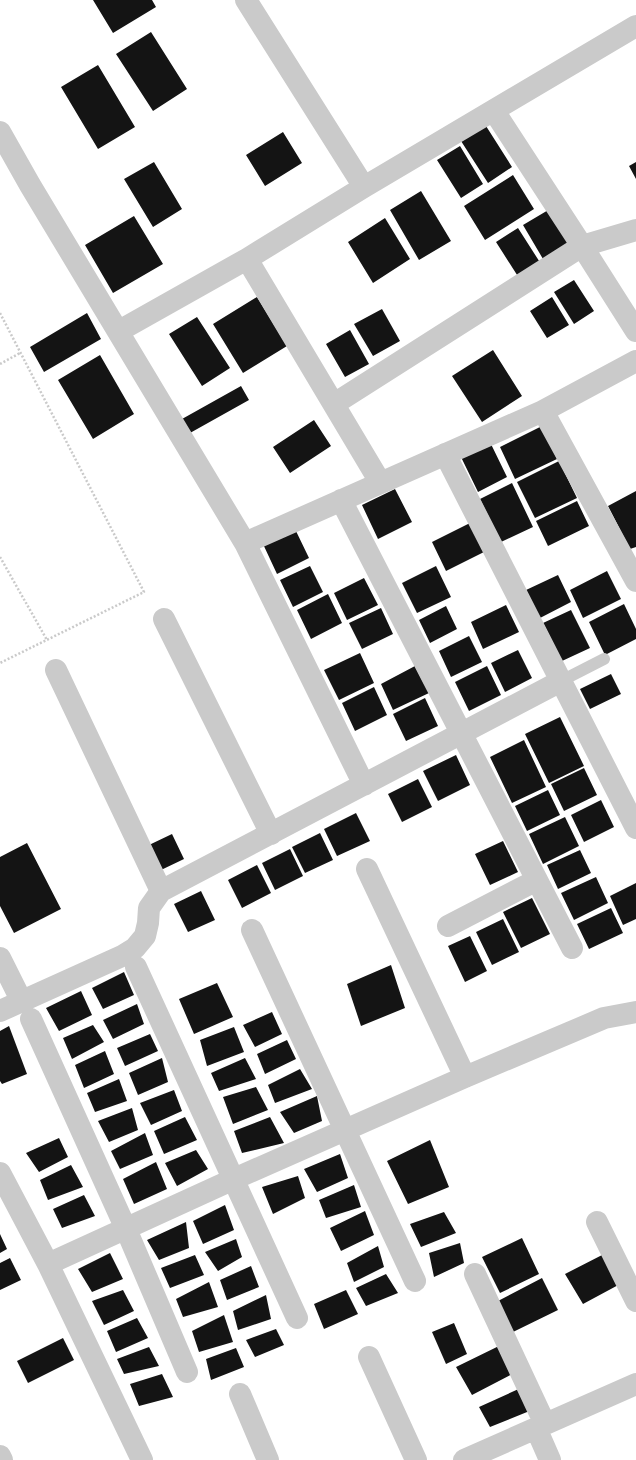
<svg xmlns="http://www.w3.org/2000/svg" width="636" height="1460" font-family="'Titillium Web',sans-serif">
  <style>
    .building { fill: #141414 }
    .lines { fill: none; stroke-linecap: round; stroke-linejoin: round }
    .path { stroke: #cacaca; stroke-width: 2.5; stroke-dasharray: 2 2; stroke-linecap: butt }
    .lane { stroke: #cacaca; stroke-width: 12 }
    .street { stroke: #cacaca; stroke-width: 22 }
  </style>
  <rect width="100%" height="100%" fill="#fff"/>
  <!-- building -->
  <path class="building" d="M93 0H152L156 7 113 33Z
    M151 32 187 89 153 111 116 54Z
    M98 65 135 127 98 149 61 87Z
    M486 126 512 167 488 183 461 141Z
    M283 132 302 163 265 186 246 155Z
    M460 146 483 184 461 198 437 160Z
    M154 162 182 209 153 227 124 179Z
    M636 162V179L629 166Z
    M513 175 534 209 485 240 464 206Z
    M421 191 451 241 419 260 390 210Z
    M550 209 570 243 543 259 523 225Z
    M134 216 163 264 113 293 85 245Z
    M385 218 410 259 373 283 348 242Z
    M518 228 541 264 519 278 496 242Z
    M574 280 594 311 574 324 554 292Z
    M257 297 287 346 243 373 213 324Z
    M552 297 569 325 547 338 530 311Z
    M382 309 400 341 373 356 354 324Z
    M87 313 101 339 44 372 30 347Z
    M197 317 230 368 202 386 169 334Z
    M350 330 369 364 345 377 326 344Z
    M493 350 522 396 482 422 452 376Z
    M100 355 134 414 93 439 58 380Z
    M241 386 249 400 190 433 182 419Z
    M314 420 331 446 290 473 273 447Z
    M542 426 557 459 515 479 500 447Z
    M490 442 507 477 478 492 461 457Z
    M559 461 577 498 535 518 517 482Z
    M512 483 533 527 501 542 480 499Z
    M395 489 412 522 378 539 362 505Z
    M636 491V547L630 549 608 506Z
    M577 501 589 526 548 546 536 521Z
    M470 523 484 552 446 571 432 542Z
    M295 529 309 558 277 574 263 544Z
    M310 566 323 592 293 607 280 580Z
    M436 566 451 597 417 613 402 583Z
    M607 571 621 599 583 618 570 590Z
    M558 575 571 602 540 618 526 590Z
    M364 578 378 605 347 620 334 593Z
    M328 594 342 623 311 639 297 610Z
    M624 604 636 629V639L605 655 589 622Z
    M506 605 519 632 483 649 471 622Z
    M446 606 457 629 430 643 419 620Z
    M381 608 393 634 362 649 349 623Z
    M571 610 590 648 562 661 543 623Z
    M469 636 482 662 451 677 439 651Z
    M518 650 532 678 505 692 491 663Z
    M360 653 374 683 339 700 324 670Z
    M415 666 429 693 393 710 381 684Z
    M487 666 501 695 469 711 455 682Z
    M611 674 621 694 590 709 580 689Z
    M374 687 387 715 355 731 342 703Z
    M425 698 438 726 406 741 393 714Z
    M560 717 584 766 549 783 525 734Z
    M524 740 546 787 512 803 490 757Z
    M456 755 470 785 438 801 423 771Z
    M584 768 597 795 564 811 551 784Z
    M418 779 432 807 402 822 388 794Z
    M548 790 560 815 527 831 515 806Z
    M601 800 614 827 584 842 571 815Z
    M356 813 370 841 337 856 324 829Z
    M565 817 579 846 543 864 529 834Z
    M320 833 333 860 305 873 292 847Z
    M172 834 184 859 161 870 149 845Z
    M503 841 518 872 490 885 475 854Z
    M27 843 61 909 14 933 0 906V857Z
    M290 849 303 876 275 890 262 863Z
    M580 850 591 873 558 889 547 865Z
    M257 865 271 893 242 908 228 880Z
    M596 877 608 903 574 920 561 893Z
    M636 883V919L623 925 610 896Z
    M201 891 215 920 188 932 174 904Z
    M532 898 550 934 521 948 503 912Z
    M611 908 623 933 589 949 577 924Z
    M503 919 519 952 492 965 476 932Z
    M470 936 487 971 465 982 448 946Z
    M391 965 405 1008 361 1026 347 984Z
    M124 972 134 995 103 1009 92 988Z
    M217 983 233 1017 194 1034 179 999Z
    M81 991 92 1015 59 1031 46 1008Z
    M137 1004 144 1024 113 1039 103 1020Z
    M272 1012 282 1034 255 1047 243 1025Z
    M93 1025 104 1042 72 1059 63 1038Z
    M9 1026 27 1074 2 1084 0 1081V1031Z
    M234 1027 244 1052 207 1066 200 1040Z
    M150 1034 158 1051 125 1066 117 1048Z
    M287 1040 296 1059 265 1074 257 1054Z
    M105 1051 114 1074 84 1088 75 1065Z
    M162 1058 168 1082 138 1095 129 1073Z
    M245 1058 256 1079 219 1091 211 1073Z
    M300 1069 312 1089 275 1103 268 1085Z
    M119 1079 127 1101 95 1112 87 1093Z
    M256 1087 268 1110 233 1124 223 1097Z
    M174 1090 182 1111 151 1125 140 1103Z
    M317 1096 322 1121 294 1133 280 1112Z
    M132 1108 138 1130 109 1142 98 1121Z
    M185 1117 197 1140 164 1154 154 1131Z
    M270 1117 284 1143 242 1153 234 1131Z
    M145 1133 153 1155 120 1169 111 1151Z
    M59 1138 68 1157 39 1172 26 1153Z
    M430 1140 449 1187 408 1204 387 1161Z
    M196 1150 208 1169 177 1186 165 1163Z
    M340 1154 348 1178 317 1192 304 1169Z
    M156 1162 167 1189 134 1204 123 1179Z
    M71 1165 83 1187 48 1200 40 1180Z
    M298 1176 305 1198 273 1214 262 1187Z
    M354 1185 361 1207 326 1218 319 1200Z
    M84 1195 95 1216 62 1228 53 1209Z
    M225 1205 234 1230 203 1244 193 1221Z
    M365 1211 374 1235 341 1251 330 1228Z
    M444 1212 456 1233 421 1247 410 1224Z
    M186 1222 189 1248 159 1260 147 1240Z
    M0 1234 7 1249 0 1253Z
    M522 1238 539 1274 500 1293 482 1257Z
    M236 1239 242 1257 218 1271 205 1252Z
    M460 1243 464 1263 434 1277 429 1253Z
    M378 1246 384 1267 354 1282 347 1263Z
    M110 1253 123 1279 92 1292 78 1269Z
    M606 1253 622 1283 583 1304 565 1274Z
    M195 1255 204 1275 170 1288 161 1268Z
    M10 1258 21 1280 0 1290V1263Z
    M251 1266 259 1287 227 1300 220 1280Z
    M386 1274 398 1293 366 1306 356 1288Z
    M542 1278 558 1310 513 1332 498 1301Z
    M209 1282 218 1307 183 1317 176 1299Z
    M123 1290 134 1311 104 1325 92 1301Z
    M346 1290 358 1314 324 1329 314 1304Z
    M266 1295 271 1319 238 1330 233 1311Z
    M224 1315 233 1342 199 1352 192 1331Z
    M137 1318 148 1338 116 1352 107 1331Z
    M454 1323 467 1354 446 1364 432 1332Z
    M276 1329 284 1345 255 1357 246 1340Z
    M63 1338 74 1360 28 1383 17 1361Z
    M503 1344 516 1372 472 1395 456 1367Z
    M149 1347 159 1366 124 1374 117 1359Z
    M236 1348 244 1367 211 1380 206 1359Z
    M162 1374 173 1397 139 1406 130 1384Z
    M523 1387 532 1410 490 1427 479 1407Z"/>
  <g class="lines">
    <!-- path -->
    <path class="path" d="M0 313 144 592 0 663
      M0 364 20 353
      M0 557 47 640"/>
    <!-- lane -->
    <path class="lane" d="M561 681 604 659"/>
    <!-- street -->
    <path class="street" d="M246 0 364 187
      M0 132 30 185 245 543 364 785
      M636 230 582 246 636 331
      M119 331 247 259
      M334 404 582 246 494 111
      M543 411 636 581
      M445 454 636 828
      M380 482 247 259 364 187 636 26
      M341 500 572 948
      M245 543 543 411 636 361
      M164 619 271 834
      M56 670 161 891
      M367 869 465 1077
      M448 926 537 880
      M252 930 415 1281
      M0 958 22 1002
      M136 967 297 1318
      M0 1011 122 956 135 948 145 936 148 923 149 908 161 891 561 681
      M31 1019 126 1229 187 1372
      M0 1173 48 1264 142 1460
      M597 1222 636 1301
      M48 1264 234 1179 465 1077 604 1018 636 1012
      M475 1274 545 1424
      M369 1357 416 1460
      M240 1394 268 1460
      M536 1428 550 1460
      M0 1456 2 1460
      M464 1460 636 1384"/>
  </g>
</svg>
